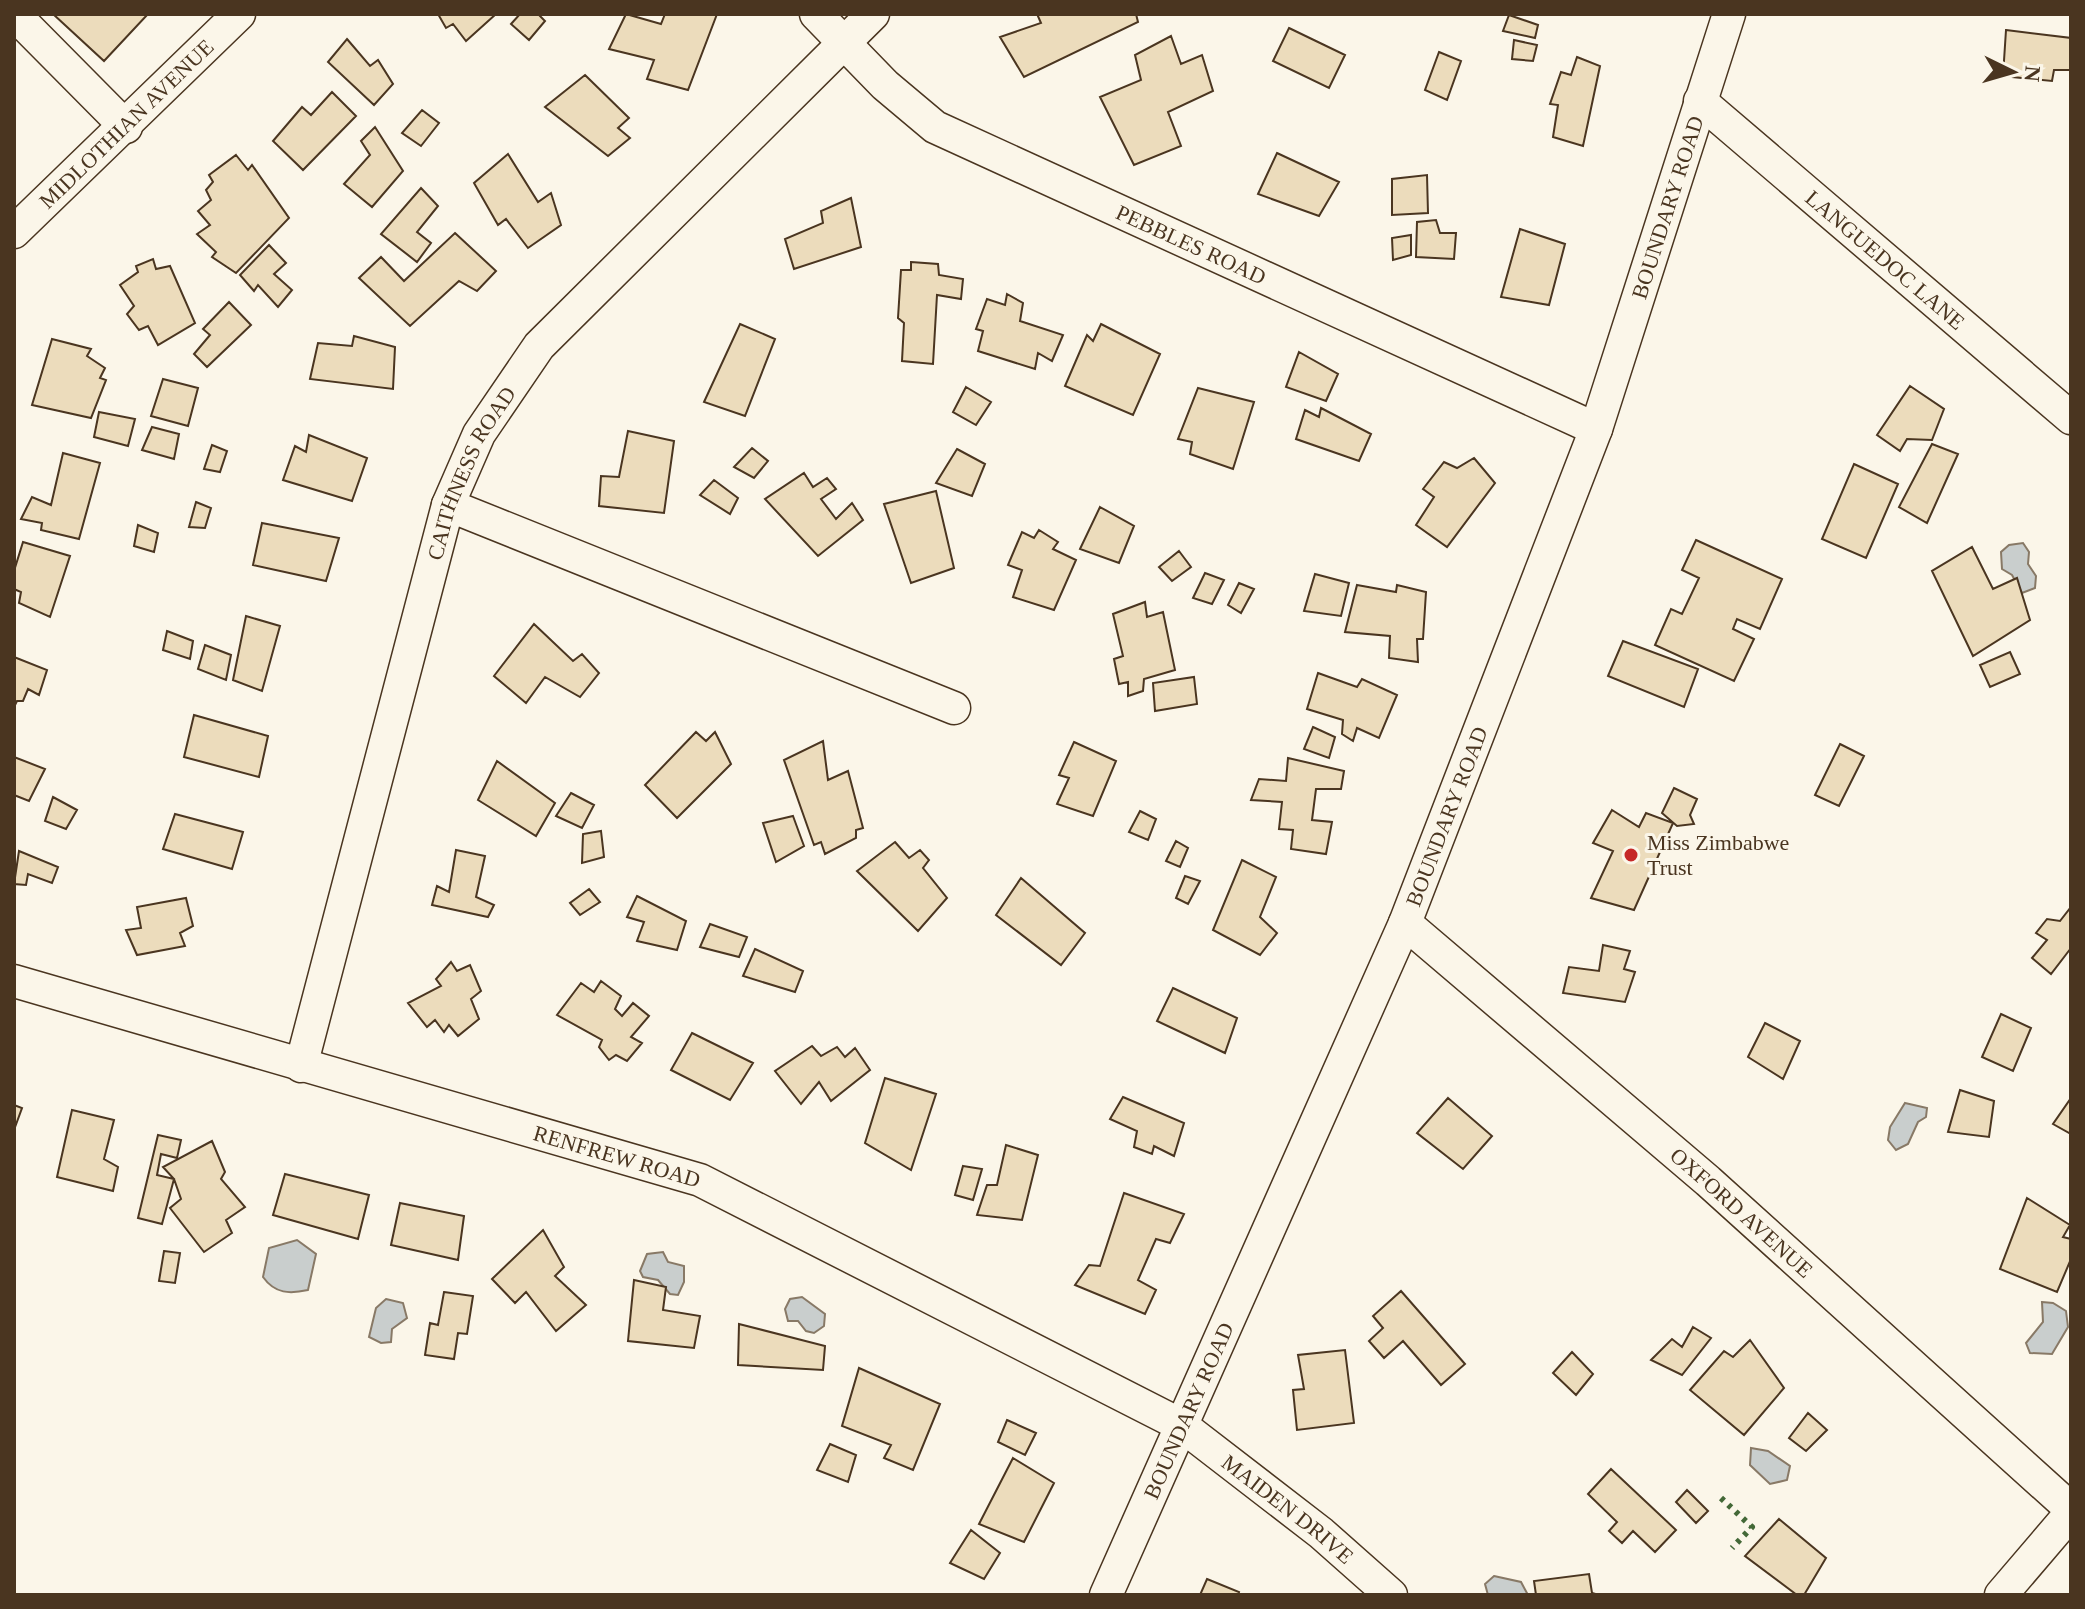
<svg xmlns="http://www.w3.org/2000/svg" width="2085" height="1609" font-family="Georgia,serif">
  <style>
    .water { fill: #c9cecd; stroke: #887966; stroke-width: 2 }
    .building { fill: #ecdcbc; stroke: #4a3520; stroke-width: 2 }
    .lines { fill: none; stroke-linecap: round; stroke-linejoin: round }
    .minor-casing { stroke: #4a3520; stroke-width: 35 }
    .minor { stroke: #fbf6e9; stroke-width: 32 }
    .hedge { stroke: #436837; stroke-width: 6; stroke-dasharray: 4 6; stroke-linecap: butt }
    .poi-dot { fill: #c62828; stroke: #fbf6e9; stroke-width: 3 }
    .labels { text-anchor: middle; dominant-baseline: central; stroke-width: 6; stroke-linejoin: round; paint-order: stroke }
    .street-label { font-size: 22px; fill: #4a3520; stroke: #fbf6e9 }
    .poi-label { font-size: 22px; fill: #4a3520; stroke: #fbf6e9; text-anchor: start }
  </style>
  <rect width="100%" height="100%" fill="#fbf6e9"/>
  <!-- water -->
  <path class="water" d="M2023 543 2029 552 2028 564 2036 576 2035 588 2022 593 2012 575 2002 569 2001 552 2009 545Z
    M1905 1103 1927 1108 1926 1117 1918 1122 1908 1144 1896 1150 1888 1140 1890 1127Z
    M297 1240 316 1254 308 1290C290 1294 275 1294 263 1277L269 1248Z
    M663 1252 668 1262 684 1266V1282L678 1295 670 1294 658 1280 643 1277 640 1271 647 1254Z
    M802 1297 825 1314 824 1326 814 1333 806 1331 798 1321H788L785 1309 790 1299Z
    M386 1299 403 1303 407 1318 392 1329 391 1342 381 1343 369 1337 376 1308Z
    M2042 1302 2053 1303 2066 1311 2068 1327 2052 1354 2030 1353 2026 1343 2043 1322Z
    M1751 1448 1768 1451 1790 1466 1787 1480 1770 1484 1750 1465Z
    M1494 1576 1521 1582 1528 1595H1488L1485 1584Z"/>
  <!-- building -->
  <path class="building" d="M53 14H148L104 61Z
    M438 14H496L466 41 453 24 446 28Z
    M520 14H538L545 21 529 40 511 24Z
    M626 14 661 24 665 14H717L688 90 647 79 654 60 609 49Z
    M1037 14H1136L1138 22 1024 77 1000 37 1041 23Z
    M1509 15 1538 25 1535 38 1503 31Z
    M1289 28 1345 55 1329 88 1273 61Z
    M2006 30 2071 38V70H2054L2052 81 2003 76Z
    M1171 36 1181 64 1202 55 1213 91 1168 112 1181 146 1134 165 1100 97 1141 80 1135 55Z
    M347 39 370 66 378 60 393 84 374 105 328 62Z
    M1514 40 1537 45 1533 61 1512 59Z
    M1439 52 1461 61 1447 100 1425 90Z
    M1577 57 1600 66 1583 146 1553 137 1558 105 1550 104 1561 72 1571 75Z
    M585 75 629 118 618 128 630 138 608 156 545 107Z
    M332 92 356 116 303 170 273 141 302 107 311 115Z
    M422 110 439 123 421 146 402 133Z
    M375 127 403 171 372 207 344 184 370 155 361 141Z
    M1277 153 1339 182 1319 216 1258 194Z
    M508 154 538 202 551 193 561 225 528 248 506 219 498 225 474 183Z
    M236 155 248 170 252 165 289 218 236 273 212 257 216 252 197 234 210 225 198 211 211 200 206 190 213 182 209 175Z
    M1427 175 1428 213 1392 215V179Z
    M421 188 438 206 417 232 431 243 417 262 381 234Z
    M851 198 861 247 794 269 785 239 823 223 821 211Z
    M1436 220 1440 233H1456L1454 259 1416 257 1417 222Z
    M1520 229 1565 244 1549 305 1501 297Z
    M455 233 496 271 477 291 459 281 410 326 359 278 381 257 404 281Z
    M1411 235V255L1393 260 1392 238Z
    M269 245 286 263 274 274 292 290 278 307 258 285 254 291 240 275Z
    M153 259 156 269 170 266 195 323 158 345 148 326 139 330 127 314 134 306 120 285 138 272 136 266Z
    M911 262 938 264 939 275 963 279 961 299 937 295 933 364 902 361 904 323 898 318 901 270H911Z
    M1007 294 1023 303 1020 321 1063 335 1052 361 1038 353 1035 369 978 351 983 331 976 329 987 299 1005 305Z
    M229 302 251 325 207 367 194 354 210 335 203 329Z
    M740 324 775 339 745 416 704 402Z
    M1101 324 1160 354 1133 415 1065 386 1087 335 1093 341Z
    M354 336 395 347 393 389 310 379 318 343 352 346Z
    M52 339 91 349 87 356 105 368 100 378 106 380 91 418 32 405Z
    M1299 352 1338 374 1326 401 1286 387Z
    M163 379 198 388 188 426 151 416Z
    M1910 386 1944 409 1932 440 1907 439 1900 451 1877 435Z
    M966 387 991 402 976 425 953 412Z
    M1198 388 1254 402 1233 469 1190 454 1192 442 1178 439Z
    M1321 408 1371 434 1359 461 1296 439 1305 410 1319 417Z
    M99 412 135 419 128 446 94 437Z
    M152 427 179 434 174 459 142 450Z
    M628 431 674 441 664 513 599 506 601 476 619 477Z
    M309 435 367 458 352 501 283 480 295 446 306 452Z
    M1932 444 1958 454 1927 523 1899 507Z
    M212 445 227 451 220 472 204 469Z
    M752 448 768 461 754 478 734 467Z
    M957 449 985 464 972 496 936 483Z
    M63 453 100 463 79 539 41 530 42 523 21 519 32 497 51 505Z
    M1474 458 1495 483 1447 547 1416 525 1434 497 1423 489 1444 462 1457 468Z
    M1854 464 1898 484 1866 558 1822 539Z
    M804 473 813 487 827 478 836 489 821 499 836 519 852 503 863 520 818 556 765 499Z
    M714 480 738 498 730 514 700 495Z
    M936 491 954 568 911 583 884 504Z
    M196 502 211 508 205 528 189 527Z
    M1100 507 1134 526 1119 563 1080 549Z
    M262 523 339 538 326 581 253 565Z
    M138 525 158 533 154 552 134 546Z
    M1039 530 1058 542 1053 549 1076 560 1054 610 1013 597 1022 570 1008 565 1022 532 1034 538Z
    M1696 540 1782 579 1760 629 1737 619 1733 629 1754 639 1734 681 1655 645 1671 609 1682 614 1699 578 1682 570Z
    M23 542 70 556 50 617 19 603 21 592 14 589V571Z
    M1972 547 1993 589 2017 578 2030 620 1973 656 1932 571Z
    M1179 551 1191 567 1172 581 1159 567Z
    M1205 573 1224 580 1212 604 1193 598Z
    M1315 574 1349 583 1341 616 1304 611Z
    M1239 583 1254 589 1241 613 1228 605Z
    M1357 585 1396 592 1397 585 1426 592 1423 639H1417L1418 662 1389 658 1390 636 1345 632Z
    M1145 602 1147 617 1163 612 1175 670 1144 679 1143 691 1128 696V682L1119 684 1114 659 1123 656 1113 614Z
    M246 616 280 626 262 691 233 680Z
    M534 624 573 661 582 654 599 673 580 697 545 677 526 703 494 676Z
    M167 631 193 641 190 659 163 650Z
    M1623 641 1698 669 1684 707 1608 676Z
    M205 645 231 655 226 680 198 669Z
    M2010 652 2020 674 1990 687 1980 665Z
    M14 657 47 670 39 695 28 689 23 701H17L14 707Z
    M1318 673 1357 687 1362 679 1397 695 1379 738 1357 728 1353 741 1342 734 1343 720 1307 709Z
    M1194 677 1197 704 1155 711 1153 683Z
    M194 715 268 736 259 777 184 757Z
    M1313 727 1335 737 1329 758 1304 749Z
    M696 732 706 741 715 732 731 764 677 818 645 785Z
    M823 741 828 780 848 771 863 828 856 830V838L825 854 821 842 814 845 784 760Z
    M1074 742 1116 761 1093 816 1057 804 1069 778 1059 775Z
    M1840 744 1864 756 1839 806 1815 795Z
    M14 757 45 769 29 801 14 795Z
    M1288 758 1344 771 1341 789H1316L1312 820 1332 822 1326 854 1291 849 1293 830 1279 829 1282 802 1251 800 1259 779 1286 781Z
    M497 761 555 803 536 836 478 800Z
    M1674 788 1697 799 1690 815 1694 824 1677 826 1662 813Z
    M571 793 594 805 582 828 556 816Z
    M53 797 77 810 66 829 45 821Z
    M1612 810 1639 827 1646 813 1673 823 1634 910 1591 898 1613 851 1593 843Z
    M1140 811 1156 819 1148 840 1129 832Z
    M175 814 243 832 232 869 163 849Z
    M793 816 804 846 776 862 763 823Z
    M601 831 604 857 582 863 583 834Z
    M1176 841 1188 848 1180 867 1166 861Z
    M895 842 909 858 920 850 929 860 923 868 947 898 918 931 857 871Z
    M456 850 485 856 476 897 494 905 488 917 432 905 437 886 449 892Z
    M19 851 58 867 52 883 28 874 26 885 14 884Z
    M1242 860 1276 877 1260 917 1277 933 1260 955 1213 930Z
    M1185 876 1200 881 1188 904 1176 898Z
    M1021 878 1085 933 1061 965 996 915Z
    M589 889 600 902 580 915 570 903Z
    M637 896 686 921 677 950 637 941 644 922 627 917Z
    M186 898 193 926 180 933 185 946 137 955 126 930 141 928 137 907Z
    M2071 907V948L2051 974 2032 958 2047 940 2036 933 2047 919 2060 921Z
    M710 924 747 937 739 957 700 947Z
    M1603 945 1630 951 1624 969 1635 972 1625 1002 1563 993 1569 967 1599 971Z
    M755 949 803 971 795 992 743 976Z
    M451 962 457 971 470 965 481 991 471 999 479 1019 458 1036 449 1025 444 1032 435 1020 427 1027 408 1003 441 986 436 979Z
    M601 981 621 996 615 1009 622 1016 633 1003 649 1016 631 1037 642 1043 627 1061 616 1055 609 1060 599 1047 602 1040 557 1015 581 983 594 992Z
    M1173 988 1237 1018 1225 1053 1157 1021Z
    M2001 1014 2031 1028 2013 1071 1982 1057Z
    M1765 1023 1800 1041 1783 1079 1748 1057Z
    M692 1033 753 1063 730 1100 671 1070Z
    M812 1046 821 1056 837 1047 845 1057 855 1048 870 1070 831 1101 819 1082 801 1104 775 1071Z
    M885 1078 936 1094 911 1170 865 1143Z
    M1960 1090 1994 1101 1989 1137 1948 1132Z
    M1123 1097 1184 1123 1174 1156 1154 1146 1152 1154 1134 1147 1137 1131 1110 1119Z
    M1448 1098 1492 1136 1463 1169 1417 1133Z
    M2071 1098V1134L2053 1124Z
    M14 1105 22 1108 14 1130Z
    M72 1110 114 1120 104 1159 118 1167 113 1191 57 1177Z
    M158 1135 181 1140 177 1158 161 1154 157 1175 174 1179 162 1224 138 1218Z
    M212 1141 225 1172 221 1179 245 1207 226 1220 232 1233 204 1252 170 1208 181 1199 174 1179 163 1167Z
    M1006 1145 1038 1155 1022 1220 977 1215 987 1185H997Z
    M963 1166 982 1169 973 1200 955 1195Z
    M285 1174 369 1195 358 1239 273 1215Z
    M1124 1193 1184 1214 1170 1243 1156 1239 1138 1280 1156 1290 1145 1314 1075 1285 1089 1265 1100 1266Z
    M2027 1198 2070 1225 2063 1237 2071 1239V1259L2057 1292 2000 1269Z
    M400 1203 464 1216 458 1260 391 1245Z
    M543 1230 564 1267 555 1276 586 1305 556 1331 526 1292 515 1303 492 1279Z
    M164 1251 180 1253 175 1283 159 1281Z
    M634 1280 666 1287 663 1310 700 1316 694 1348 628 1341Z
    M1401 1291 1465 1364 1441 1385 1403 1341 1384 1358 1369 1341 1383 1328 1373 1316Z
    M444 1292 473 1296 467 1334 458 1333 454 1359 425 1355 430 1323 438 1325Z
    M739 1324 825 1346 823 1370 738 1365Z
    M1693 1327 1711 1338 1682 1375 1651 1360 1672 1339 1682 1347Z
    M1750 1340 1784 1388 1744 1435 1690 1390 1724 1351 1733 1357Z
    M1345 1350 1354 1423 1297 1430 1293 1390 1304 1389 1298 1355Z
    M1572 1352 1593 1374 1576 1395 1553 1373Z
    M859 1368 940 1404 913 1470 884 1458 891 1445 842 1426Z
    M1808 1413 1827 1430 1806 1451 1789 1438Z
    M1007 1420 1036 1433 1025 1455 998 1442Z
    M830 1444 856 1455 848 1482 817 1470Z
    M1013 1458 1054 1483 1024 1542 979 1524Z
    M1611 1469 1676 1530 1655 1552 1633 1531 1622 1543 1609 1531 1617 1522 1588 1494Z
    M1687 1490 1708 1511 1696 1523 1676 1502Z
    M1779 1519 1826 1558 1804 1595H1797L1745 1556Z
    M971 1530 1000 1553 984 1579 950 1563Z
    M1589 1574 1592 1593 1599 1595H1536L1534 1581Z
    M1207 1579 1239 1592 1238 1595H1200Z"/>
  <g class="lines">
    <defs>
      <g id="minor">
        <path d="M14 14 126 127"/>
        <path id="s1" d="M816 14 885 85 935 127 1596 429"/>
        <path id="s2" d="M1700 101 2071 418"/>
        <path id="s3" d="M14 232 239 14"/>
        <path d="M448 505 954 708"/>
        <path id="s4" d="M1405 923 1708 1181 2071 1509"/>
        <path id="s5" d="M14 981 700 1180 1181 1425 1321 1533 1391 1595"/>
        <path id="s6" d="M301 1066 448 505 479 434 539 346 873 14"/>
        <path id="s7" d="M1106 1595 1405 923 1596 429 1729 14"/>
        <path d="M2001 1595 2071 1513"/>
      </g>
    </defs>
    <!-- minor casing -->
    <use href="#minor" class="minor-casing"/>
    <!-- minor -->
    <use href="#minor" class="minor"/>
    <!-- hedge -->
    <path class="hedge" d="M1721 1498 1752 1527 1732 1548"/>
  </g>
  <!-- markers -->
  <circle class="poi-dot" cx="1631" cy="855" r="8"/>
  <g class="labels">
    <!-- street labels -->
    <g class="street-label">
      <text stroke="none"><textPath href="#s3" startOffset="156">MIDLOTHIAN AVENUE</textPath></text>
      <text stroke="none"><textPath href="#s7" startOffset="1498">BOUNDARY ROAD</textPath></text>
      <text stroke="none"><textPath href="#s1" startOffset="446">PEBBLES ROAD</textPath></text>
      <text stroke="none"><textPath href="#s2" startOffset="244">LANGUEDOC LANE</textPath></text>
      <text stroke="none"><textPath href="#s6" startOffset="618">CAITHNESS ROAD</textPath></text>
      <text stroke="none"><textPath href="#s7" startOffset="850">BOUNDARY ROAD</textPath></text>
      <text stroke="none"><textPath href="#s5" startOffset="628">RENFREW ROAD</textPath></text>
      <text stroke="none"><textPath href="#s4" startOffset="444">OXFORD AVENUE</textPath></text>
      <text stroke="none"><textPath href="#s7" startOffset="202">BOUNDARY ROAD</textPath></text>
      <text stroke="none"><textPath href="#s5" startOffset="1390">MAIDEN DRIVE</textPath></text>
    </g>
    <!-- poi labels -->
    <g class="poi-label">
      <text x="1647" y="842">Miss Zimbabwe<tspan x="1647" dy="25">Trust</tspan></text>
    </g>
  </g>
  <!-- border -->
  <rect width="2085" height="1609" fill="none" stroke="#4a3520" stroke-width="32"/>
  <!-- north arrow -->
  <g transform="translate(2013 72) rotate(95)" stroke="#fbf6e9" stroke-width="6" paint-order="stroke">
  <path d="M0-6L14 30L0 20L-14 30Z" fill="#4a3520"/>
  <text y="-12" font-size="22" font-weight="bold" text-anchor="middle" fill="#4a3520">N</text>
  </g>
</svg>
